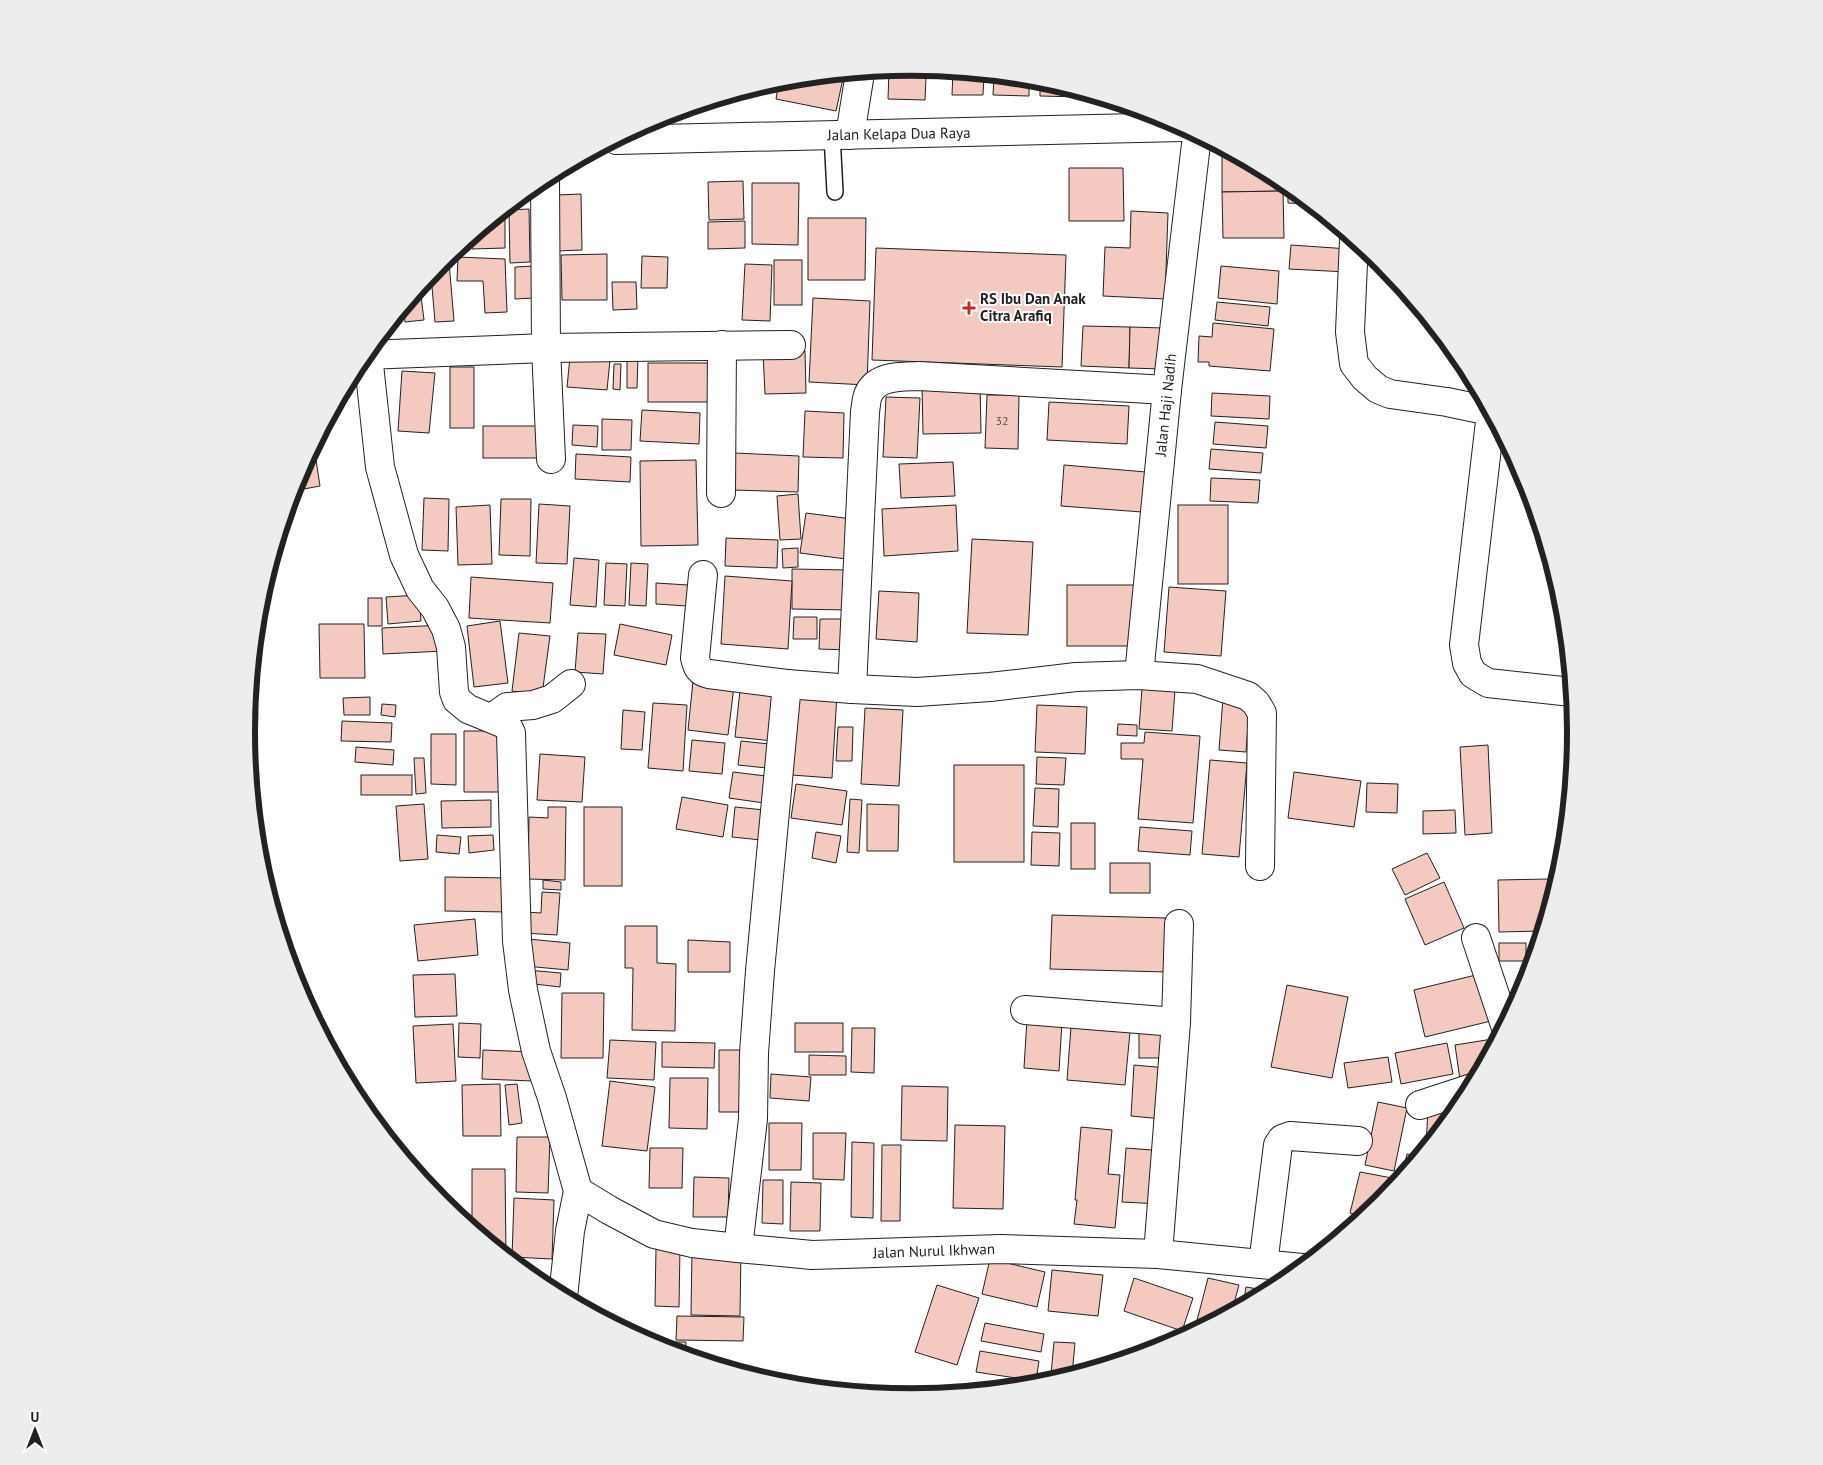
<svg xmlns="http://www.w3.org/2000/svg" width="1823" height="1465" font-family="'PT Sans',sans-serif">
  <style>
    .building { fill: #f3c9c0; stroke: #222 }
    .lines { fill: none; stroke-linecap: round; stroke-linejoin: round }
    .service-casing { stroke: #222; stroke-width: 18 }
    .minor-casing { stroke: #222; stroke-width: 30 }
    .secondary-casing { stroke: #222; stroke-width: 30 }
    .service { stroke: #fff; stroke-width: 15 }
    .minor { stroke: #fff; stroke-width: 28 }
    .secondary { stroke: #fff; stroke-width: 28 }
    .poi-dot { fill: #c62828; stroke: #fff; stroke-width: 2 }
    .labels { text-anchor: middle; stroke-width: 4; stroke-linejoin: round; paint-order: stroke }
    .number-label { font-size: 12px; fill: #564c4a }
    .street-label { font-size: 15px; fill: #222; stroke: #fff }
    .poi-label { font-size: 15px; font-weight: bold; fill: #222; stroke: #fff; text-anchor: start }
    .rim { fill: none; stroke: #222; stroke-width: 6 }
  </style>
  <rect width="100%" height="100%" fill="#fff"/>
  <!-- building -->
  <g class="building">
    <polygon points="912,68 944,71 944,78 926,78 925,100 888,99 889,70"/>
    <polygon points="953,72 984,75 983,95 952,95"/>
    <polygon points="844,74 836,111 776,99 779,81"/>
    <polygon points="994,76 1029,79 1029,96 993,95"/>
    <polygon points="1040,80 1080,92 1080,97 1040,96"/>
    <polygon points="1222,152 1229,152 1281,180 1283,182 1283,191 1222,192"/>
    <polygon points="1069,168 1123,168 1124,221 1069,221"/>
    <polygon points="743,181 744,219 709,220 708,182"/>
    <polygon points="752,183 799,183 798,245 752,244"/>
    <polygon points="1288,185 1311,204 1288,203"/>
    <polygon points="1283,191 1284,238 1223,238 1222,192"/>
    <polygon points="581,194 582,250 557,251 557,195"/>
    <polygon points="529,209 530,262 510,263 509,210"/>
    <polygon points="505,210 505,248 472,249 472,237"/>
    <polygon points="1131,211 1168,213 1165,299 1103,296 1105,247 1130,248"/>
    <polygon points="808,218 866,218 865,280 808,280"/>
    <polygon points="745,221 745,248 708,249 708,222"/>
    <polygon points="1291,245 1349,249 1347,272 1289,269"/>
    <polygon points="1361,245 1383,263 1361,263"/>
    <polygon points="876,248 1066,255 1062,367 872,360"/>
    <polygon points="607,254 607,300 562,300 561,255"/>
    <polygon points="642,256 668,257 667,288 641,288"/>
    <polygon points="458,257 505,259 507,312 485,313 483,281 457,281"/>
    <rect x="774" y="260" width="28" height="45"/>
    <polygon points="441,262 449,262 454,321 435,322 431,275"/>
    <polygon points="745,264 772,265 770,321 742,320"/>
    <polygon points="533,266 533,298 515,299 515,267"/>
    <polygon points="1221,266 1279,271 1277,304 1218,298"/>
    <polygon points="612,282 636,282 637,309 613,310"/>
    <polygon points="420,288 424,320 405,322 404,308"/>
    <polygon points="813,298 870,301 867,385 809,382"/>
    <polygon points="1217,302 1270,307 1268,326 1215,320"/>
    <polygon points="1213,323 1274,329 1270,371 1209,366 1209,362 1198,362 1199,336 1212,337"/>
    <polygon points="1083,326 1130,327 1129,368 1081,366"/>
    <polygon points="1130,327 1164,328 1163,369 1129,368"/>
    <polygon points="805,351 806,393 765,394 763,353"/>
    <polygon points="627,356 638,356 637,388 627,388"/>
    <polygon points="570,357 610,360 607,390 567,387"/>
    <rect x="648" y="363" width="63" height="39"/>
    <polygon points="614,364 621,364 620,390 613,389"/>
    <rect x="450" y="367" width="24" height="61"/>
    <polygon points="402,371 435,373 429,433 398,431"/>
    <polygon points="980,383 981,433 923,434 922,384"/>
    <polygon points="1212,393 1270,396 1269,419 1211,416"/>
    <polygon points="987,395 1019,395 1018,449 985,448"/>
    <polygon points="886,397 920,398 917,458 883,457"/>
    <polygon points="1049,402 1129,406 1127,444 1047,440"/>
    <polygon points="642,410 700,413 699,444 640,441"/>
    <polygon points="805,411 844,413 843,458 803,457"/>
    <polygon points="602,419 632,420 631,450 602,450"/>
    <polygon points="1215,422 1268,426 1266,448 1213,444"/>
    <polygon points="573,425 598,426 597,447 572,445"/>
    <rect x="483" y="426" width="58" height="32"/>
    <polygon points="314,447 320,486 293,491 297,478"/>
    <polygon points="1211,449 1263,453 1261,473 1209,469"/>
    <polygon points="735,453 799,456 798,492 734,490"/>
    <polygon points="576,454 631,457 630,482 575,479"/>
    <polygon points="696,460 698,545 641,546 640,461"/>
    <polygon points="953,462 955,496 901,498 899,464"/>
    <polygon points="1064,465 1146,472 1142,512 1061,506"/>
    <polygon points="1211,478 1260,480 1258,503 1210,501"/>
    <polygon points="798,494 801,539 780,540 777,496"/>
    <polygon points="424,498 449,499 448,551 422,550"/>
    <polygon points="501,499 531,499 530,556 499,555"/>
    <polygon points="539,504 570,506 567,564 536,563"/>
    <polygon points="490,505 492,564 458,565 456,507"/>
    <polygon points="956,505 958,551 884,556 882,509"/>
    <rect x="1178" y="505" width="50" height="79"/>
    <polygon points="806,513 852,519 846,559 800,553"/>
    <polygon points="726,538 778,540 777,568 725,566"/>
    <polygon points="972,539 1033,542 1028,635 967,633"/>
    <polygon points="798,548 798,567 783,568 782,549"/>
    <polygon points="574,558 599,560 596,607 570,605"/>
    <polygon points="606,563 627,564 625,606 604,605"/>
    <polygon points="631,563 648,564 646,606 629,605"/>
    <polygon points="792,569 849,570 849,610 792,609"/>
    <polygon points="725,576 792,581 788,649 721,644"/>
    <polygon points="471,577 553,583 550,623 469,618"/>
    <polygon points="656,583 688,585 687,606 656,604"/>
    <rect x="1067" y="585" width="71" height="61"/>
    <polygon points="1169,587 1226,591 1221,656 1164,652"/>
    <polygon points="879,591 919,593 917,642 876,639"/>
    <polygon points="419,595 421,621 388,624 386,597"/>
    <rect x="368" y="598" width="14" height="28"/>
    <polygon points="794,617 817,617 817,639 793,639"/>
    <polygon points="820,619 849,619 849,650 819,649"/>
    <polygon points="500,621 508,683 474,687 467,626"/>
    <polygon points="319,624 364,624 365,678 320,678"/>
    <polygon points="620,624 672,635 666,665 614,655"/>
    <polygon points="443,625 444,651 383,654 382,628"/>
    <polygon points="519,633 550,636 542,695 512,691"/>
    <polygon points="578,633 606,634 603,674 575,672"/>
    <polygon points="693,681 734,686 728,735 688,730"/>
    <polygon points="741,681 779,686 773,741 735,737"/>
    <polygon points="1142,688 1175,690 1172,731 1139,729"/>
    <polygon points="797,691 837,694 832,778 792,775"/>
    <polygon points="370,697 370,715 344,715 343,698"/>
    <polygon points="1223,698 1250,700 1246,752 1219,750"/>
    <polygon points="653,703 687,705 683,771 648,768"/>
    <polygon points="382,704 396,705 395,717 381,715"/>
    <polygon points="1037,705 1087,707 1085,754 1035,752"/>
    <polygon points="865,708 903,710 899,786 861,784"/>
    <polygon points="623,710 645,712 642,750 621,749"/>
    <polygon points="342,721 392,723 391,742 341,741"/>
    <polygon points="1118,724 1137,725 1137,736 1117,735"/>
    <polygon points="838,727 853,727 852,761 836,761"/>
    <polygon points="464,731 501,731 502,792 464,792"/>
    <polygon points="1145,732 1200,736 1193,823 1138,819 1143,759 1121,759 1121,743 1144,743"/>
    <polygon points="431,734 456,734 456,785 431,784"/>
    <polygon points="692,740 725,743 722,774 689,771"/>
    <polygon points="741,741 779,745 776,769 738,765"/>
    <polygon points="1488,745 1492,833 1465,835 1460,747"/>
    <polygon points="356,747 394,750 393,765 355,762"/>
    <polygon points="540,754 585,757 582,802 537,800"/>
    <polygon points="1037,757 1066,758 1064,785 1036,784"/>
    <polygon points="414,758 424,758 426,793 416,794"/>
    <polygon points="1210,760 1247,763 1239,857 1202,854"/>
    <rect x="954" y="765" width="70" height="97"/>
    <polygon points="733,772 774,777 771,804 729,798"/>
    <polygon points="1294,772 1361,781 1354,827 1288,818"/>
    <rect x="361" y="775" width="51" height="20"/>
    <polygon points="1367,783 1398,784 1397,813 1366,812"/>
    <polygon points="796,784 847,791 842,825 791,818"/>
    <polygon points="1035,788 1059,789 1058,827 1033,826"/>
    <polygon points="682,797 728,805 723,837 676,829"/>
    <polygon points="850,799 862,800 859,853 847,852"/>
    <polygon points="491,800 491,827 442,828 441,801"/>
    <polygon points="424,804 428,859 400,861 396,806"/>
    <polygon points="867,804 899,805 898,851 867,851"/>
    <polygon points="548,807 566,807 565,880 528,879 529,817 548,818"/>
    <rect x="584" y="807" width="38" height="79"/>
    <polygon points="735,807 774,811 771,841 732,837"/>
    <polygon points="1455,810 1456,833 1423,834 1423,811"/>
    <rect x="1071" y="823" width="24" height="46"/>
    <polygon points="1140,827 1192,831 1190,855 1138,851"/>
    <polygon points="816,832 841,836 836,863 812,858"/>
    <polygon points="1032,832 1060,833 1059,866 1031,865"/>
    <polygon points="437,835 461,837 459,854 436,852"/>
    <polygon points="493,835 494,850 469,853 468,836"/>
    <polygon points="1427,853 1440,878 1405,895 1392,869"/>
    <rect x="1110" y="863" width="40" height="30"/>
    <polygon points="445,877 509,878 509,912 445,911"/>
    <polygon points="1548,879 1549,912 1543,931 1499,932 1498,880"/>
    <polygon points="543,880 561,882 561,890 543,889"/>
    <polygon points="1444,882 1464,928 1425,945 1405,899"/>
    <polygon points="542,892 560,893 557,935 523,933 525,912 541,913"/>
    <polygon points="1052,915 1168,918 1167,972 1050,969"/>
    <polygon points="475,919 478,955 418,961 414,925"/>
    <polygon points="625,926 657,926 657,963 676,964 675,1031 632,1030 633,968 625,968"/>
    <polygon points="528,939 570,943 568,970 525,966"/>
    <polygon points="688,940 730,942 730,972 688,972"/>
    <rect x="1499" y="943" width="27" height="18"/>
    <polygon points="1523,968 1532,968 1523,992"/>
    <polygon points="527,970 561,973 560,987 526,983"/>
    <polygon points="455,974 457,1016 415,1017 413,975"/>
    <polygon points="1480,974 1491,1021 1425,1037 1414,990"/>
    <polygon points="1287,985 1348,997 1332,1078 1271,1067"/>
    <polygon points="562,993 604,993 603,1058 561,1058"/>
    <polygon points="1027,1019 1062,1022 1059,1071 1024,1068"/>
    <polygon points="459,1023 481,1024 480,1058 458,1057"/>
    <rect x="795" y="1023" width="48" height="29"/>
    <polygon points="453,1024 456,1081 416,1083 413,1026"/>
    <polygon points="1071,1027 1130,1032 1125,1085 1067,1080"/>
    <polygon points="852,1028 875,1028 874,1073 851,1072"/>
    <rect x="1139" y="1029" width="27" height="29"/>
    <polygon points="1499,1038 1478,1077 1460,1080 1455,1045"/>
    <polygon points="610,1040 656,1042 654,1080 607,1078"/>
    <polygon points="662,1042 715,1043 714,1068 662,1067"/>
    <polygon points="1447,1043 1453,1074 1401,1084 1395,1053"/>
    <polygon points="483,1050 534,1052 533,1081 482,1079"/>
    <polygon points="719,1050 751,1050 750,1112 719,1112"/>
    <polygon points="809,1055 846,1056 846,1075 809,1075"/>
    <polygon points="1388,1057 1392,1082 1348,1088 1344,1063"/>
    <polygon points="1134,1065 1167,1068 1163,1119 1131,1116"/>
    <polygon points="771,1074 811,1077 809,1101 770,1098"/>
    <polygon points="670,1078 708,1078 707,1129 669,1128"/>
    <polygon points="610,1081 655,1087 647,1151 602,1146"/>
    <polygon points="500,1084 501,1136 463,1136 462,1085"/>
    <polygon points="517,1084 522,1123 509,1125 505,1085"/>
    <polygon points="902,1086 948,1087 947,1141 901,1140"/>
    <polygon points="1378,1102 1407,1108 1394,1171 1365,1165"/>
    <polygon points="1428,1108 1459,1109 1426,1148"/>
    <polygon points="769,1123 802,1123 801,1170 769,1170"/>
    <polygon points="955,1125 1005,1126 1003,1209 953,1208"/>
    <polygon points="1081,1127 1112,1130 1108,1174 1120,1175 1115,1228 1074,1224 1077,1200 1075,1200"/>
    <polygon points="813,1133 846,1133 844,1180 813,1179"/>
    <polygon points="517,1137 550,1137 548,1193 516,1192"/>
    <polygon points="852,1142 874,1143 873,1218 851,1217"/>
    <polygon points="882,1145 901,1145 900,1221 881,1221"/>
    <polygon points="650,1148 683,1148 682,1188 649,1188"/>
    <polygon points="1126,1148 1164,1151 1160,1204 1122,1202"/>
    <polygon points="1407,1154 1419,1157 1400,1181"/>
    <polygon points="472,1169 505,1169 506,1254 503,1254 472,1228"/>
    <polygon points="1360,1172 1392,1178 1388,1195 1382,1203 1365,1217 1350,1213"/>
    <polygon points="694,1177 729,1178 728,1217 693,1217"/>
    <polygon points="763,1180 783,1180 783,1224 762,1223"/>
    <polygon points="791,1182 821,1183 820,1231 790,1231"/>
    <polygon points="514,1198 554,1200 552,1259 512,1257"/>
    <polygon points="656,1248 680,1248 679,1307 655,1306"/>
    <polygon points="692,1249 741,1250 740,1316 691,1315"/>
    <polygon points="990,1259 1045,1272 1037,1307 982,1294"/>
    <polygon points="1052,1270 1103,1275 1098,1316 1048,1311"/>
    <polygon points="1134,1278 1193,1298 1182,1331 1124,1311"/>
    <polygon points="1208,1278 1239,1285 1232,1311 1194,1332"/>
    <polygon points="937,1285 979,1298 957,1365 915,1352"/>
    <polygon points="1246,1287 1270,1291 1243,1306"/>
    <polygon points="677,1316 744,1317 743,1341 676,1340"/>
    <polygon points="985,1323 1044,1334 1041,1352 981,1341"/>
    <polygon points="656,1342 686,1342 686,1356 657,1347"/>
    <polygon points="1054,1342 1075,1343 1072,1375 1051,1374"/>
    <polygon points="980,1351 1039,1361 1036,1381 976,1372"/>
  </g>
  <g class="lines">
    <!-- service casing -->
    <g class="service-casing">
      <polyline id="service" points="832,135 835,192"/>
    </g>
    <!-- minor casing -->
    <g class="minor-casing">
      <g id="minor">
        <polyline points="850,135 860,73"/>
        <polyline points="545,178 546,348 551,459"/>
        <polyline points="1354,240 1350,332 1354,364 1365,378 1378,389 1390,394 1447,402 1490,411"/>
        <polyline points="365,355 546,348 791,345"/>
        <polyline points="368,355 380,467 404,555 420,589 435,608 446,629 451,647 454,692 457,700 468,709 507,725 511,733 517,941 523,990 536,1051 552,1098 578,1191 570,1231 563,1297"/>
        <polyline points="1491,413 1464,645 1467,663 1473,674 1488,683 1572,692"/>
        <polyline points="721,493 722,345"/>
        <path d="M703 575 695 658C697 667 699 672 709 674L787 684 852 689 917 692 990 687 1076 677 1139 675 1197 679 1248 696 1256 703 1262 713 1260 866"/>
        <polyline points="1139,675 1167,390 1196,144 1198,135"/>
        <path d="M852 689 865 412C866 407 866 398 869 393 878 375 902 377 919 376L1167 390"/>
        <polyline points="492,718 507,707 533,705 552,699 571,684"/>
        <polyline points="1476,938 1505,1025"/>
        <polyline points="1025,1010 1176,1022"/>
        <polyline points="1420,1105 1472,1088"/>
        <polyline points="578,1191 609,1210 654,1234 692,1243 738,1248 812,1255 1001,1249 1158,1254 1302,1268"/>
        <polyline points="738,1248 753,1119 754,1053 760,971 787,684"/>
        <polyline points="1158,1254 1176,1022 1179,924"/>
        <polyline points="1263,1264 1278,1145 1282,1139 1290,1136 1358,1141"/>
      </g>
    </g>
    <!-- secondary casing -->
    <g class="secondary-casing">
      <polyline id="secondary" points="616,140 1183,127"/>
    </g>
    <!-- service -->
    <use href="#service" class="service"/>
    <!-- minor -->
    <use href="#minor" class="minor"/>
    <!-- secondary -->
    <use href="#secondary" class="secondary"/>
  </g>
  <!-- markers -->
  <path class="poi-dot" d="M966.5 300.5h5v5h5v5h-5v5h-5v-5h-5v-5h5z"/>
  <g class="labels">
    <!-- number labels -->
    <g class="number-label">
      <text x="1002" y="425">32</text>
    </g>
    <!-- street labels -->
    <g class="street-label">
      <text transform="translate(899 134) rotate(-1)" y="5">Jalan Kelapa Dua Raya</text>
      <text transform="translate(1166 405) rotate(-84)" y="5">Jalan Haji Nadih</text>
      <text transform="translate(934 1251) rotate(-2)" y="5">Jalan Nurul Ikhwan</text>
    </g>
    <!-- poi labels -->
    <g class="poi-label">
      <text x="980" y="304">RS Ibu Dan Anak<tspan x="980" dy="17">Citra Arafiq</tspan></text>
    </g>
  </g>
  <!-- crop -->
  <path d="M0 0H1823V1465H0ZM255 732a656 656 0 1 1 1312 0a656 656 0 1 1-1312 0Z" fill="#ededed" fill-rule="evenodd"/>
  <path class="rim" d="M255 732a656 656 0 1 1 1312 0a656 656 0 1 1-1312 0Z"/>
  <!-- north arrow -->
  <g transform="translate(35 1430)" stroke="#ffffff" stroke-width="4" paint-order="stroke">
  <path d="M0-4L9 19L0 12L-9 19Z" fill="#222222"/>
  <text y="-8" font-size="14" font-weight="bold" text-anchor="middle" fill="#222222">U</text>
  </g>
</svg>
